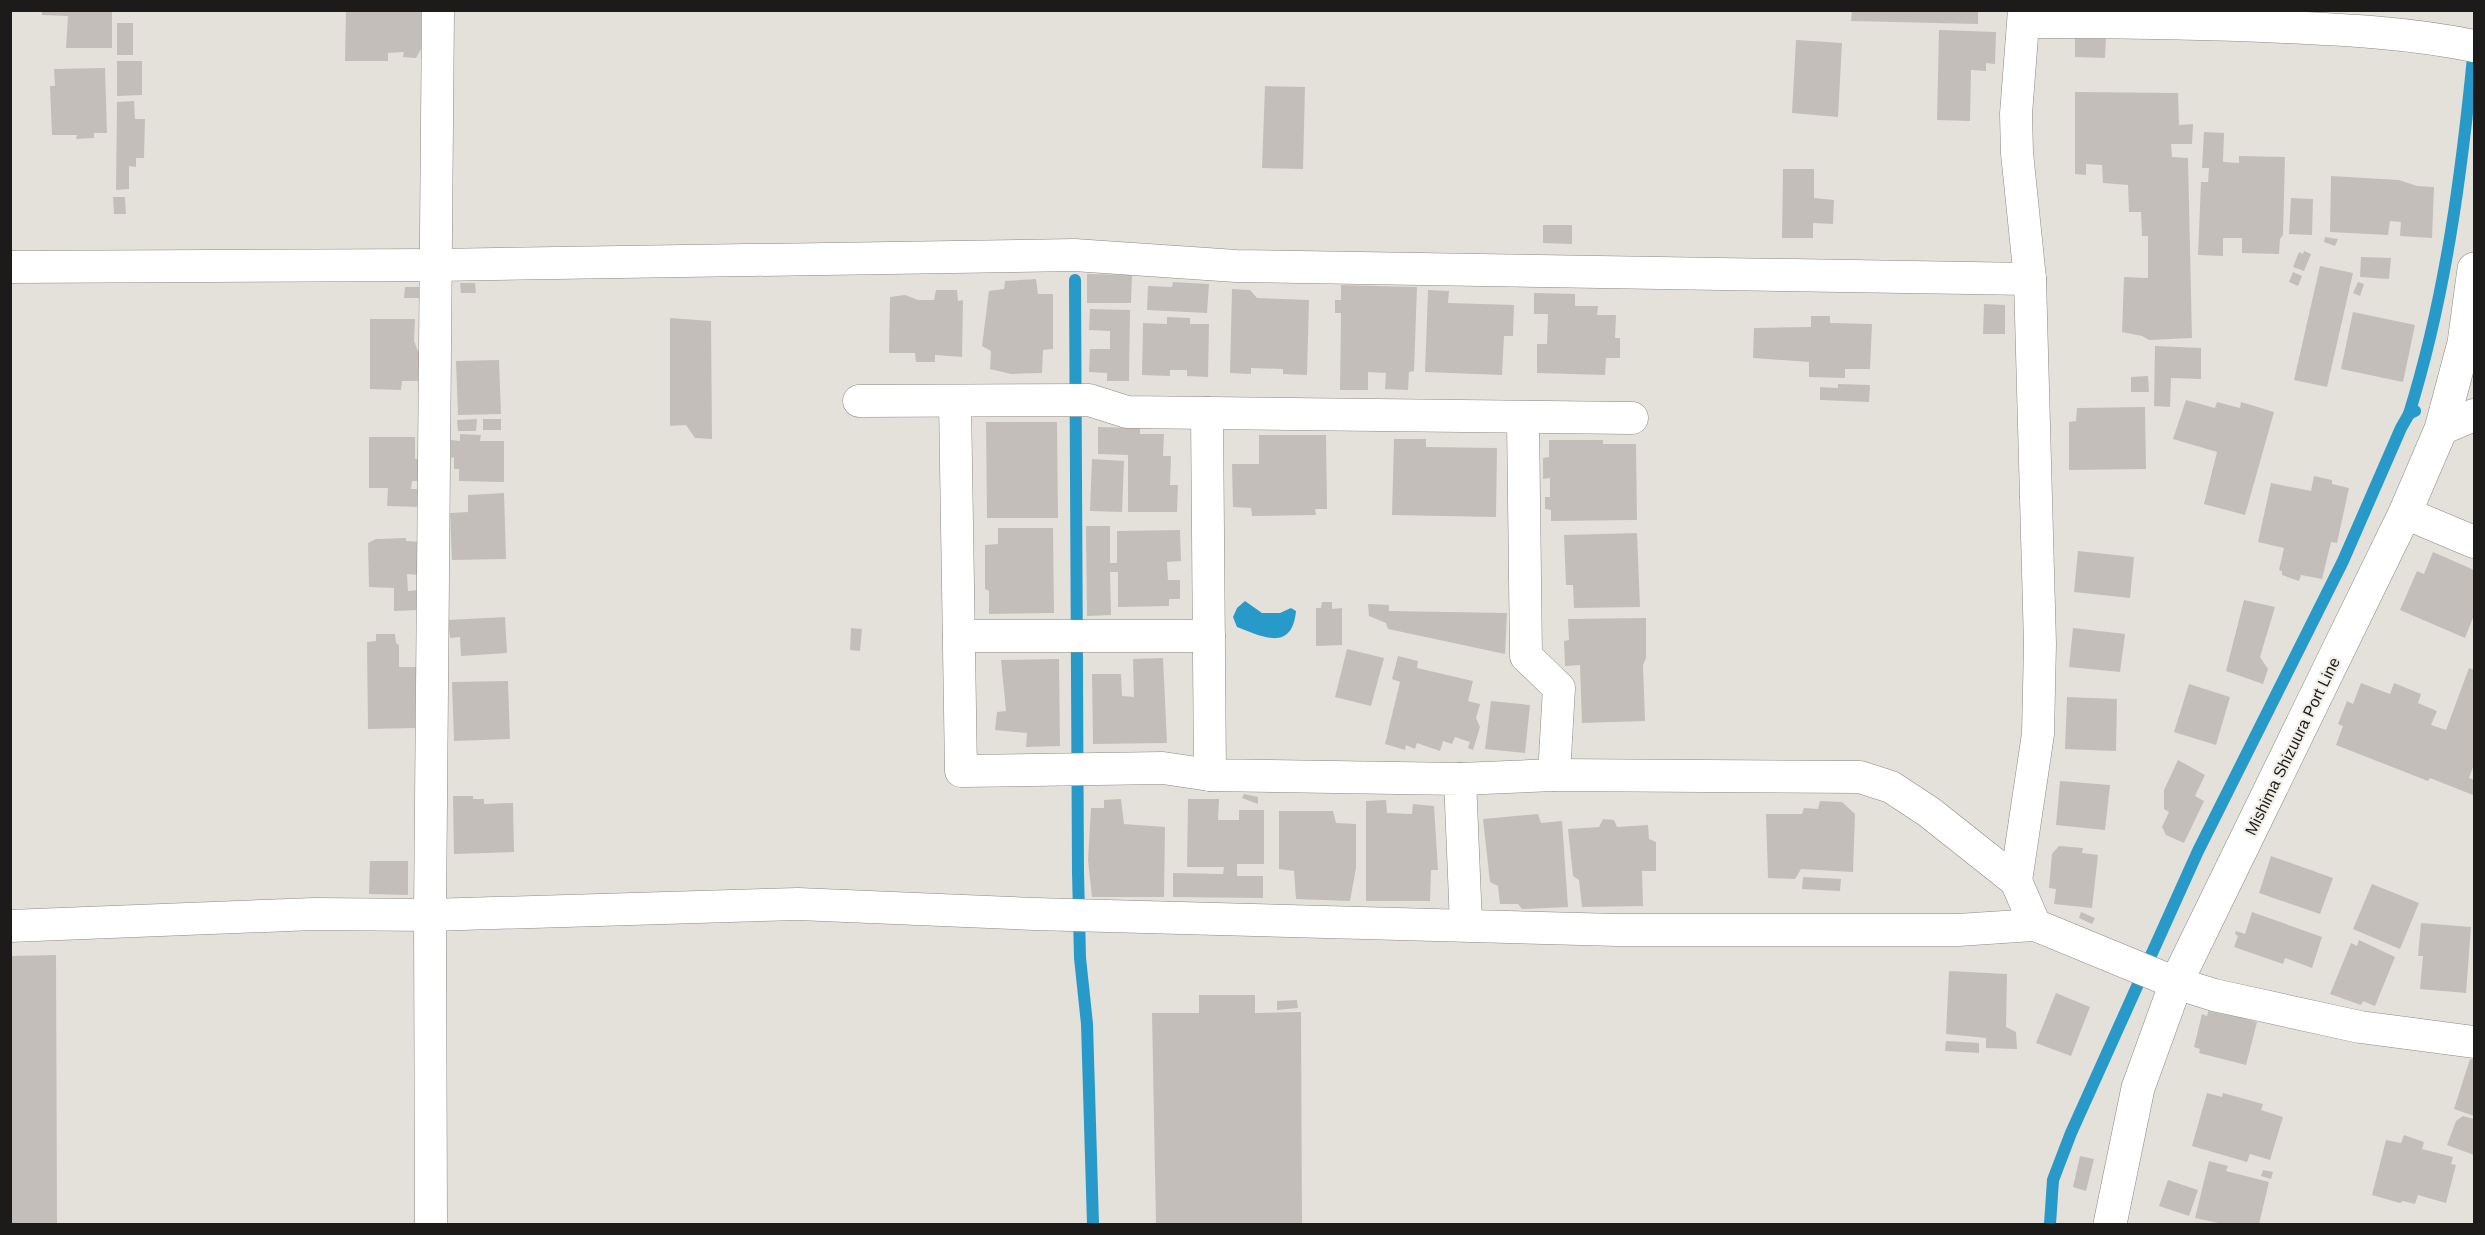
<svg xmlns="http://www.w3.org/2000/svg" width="2485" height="1235" font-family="Arial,sans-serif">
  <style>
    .water { fill: #279aca }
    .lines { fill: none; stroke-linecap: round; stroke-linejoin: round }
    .stream { stroke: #279aca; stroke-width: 12 }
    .building { fill: #c3beba }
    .street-casing { stroke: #8d8984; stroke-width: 33 }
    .secondary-casing { stroke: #8d8984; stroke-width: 34 }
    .street { stroke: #fff; stroke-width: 32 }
    .secondary { stroke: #fff; stroke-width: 33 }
    .labels { text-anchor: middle; stroke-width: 4.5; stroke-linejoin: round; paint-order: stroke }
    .street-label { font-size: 16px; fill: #1c1b19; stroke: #f1eee8 }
  </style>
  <rect width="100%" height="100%" fill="#e4e1db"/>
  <!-- water -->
  <path class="water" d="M1245 601 1262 613H1280L1291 608 1296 611C1292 652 1263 637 1237 627L1233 617 1237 608Z"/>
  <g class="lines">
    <!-- stream -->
    <g class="stream">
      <polyline points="1075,280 1078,872 1080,958 1087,1024 1093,1224"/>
      <path d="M2409 414C2446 295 2462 171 2474 47"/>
      <polyline points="2050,1224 2053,1180 2071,1133 2198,851 2343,561 2401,428 2409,414 2415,411"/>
    </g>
  </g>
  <!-- building -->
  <g class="building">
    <polygon points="42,10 112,10 112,48 66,48 68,16 42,15"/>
    <polygon points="346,10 421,10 421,49 416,58 403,57 404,52 388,53 388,61 345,61"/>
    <polygon points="1852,10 1978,12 1978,24 1851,21"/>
    <rect x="117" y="23" width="16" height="32"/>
    <polygon points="1939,30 1996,32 1995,64 1986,63 1986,71 1971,70 1970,121 1937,120"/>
    <polygon points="2075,36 2106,37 2105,58 2075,57"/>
    <polygon points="1796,40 1842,43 1838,117 1792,113"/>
    <polygon points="117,61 142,61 142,95 117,96"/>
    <polygon points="105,68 107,133 94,133 94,138 76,139 77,135 52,135 50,86 55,86 54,69"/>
    <polygon points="1265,86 1305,87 1303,169 1262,168"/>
    <polygon points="2075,92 2178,93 2179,125 2193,124 2192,144 2171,144 2172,157 2188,158 2192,338 2149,340 2142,336 2122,332 2124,277 2148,278 2148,236 2142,236 2141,212 2129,212 2128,185 2103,183 2102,165 2086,164 2086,175 2075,174"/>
    <polygon points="134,101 135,119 145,119 144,158 136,158 136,167 129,166 129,189 116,190 117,102"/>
    <polygon points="2204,132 2224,133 2223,162 2239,163 2239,156 2285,157 2283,235 2280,239 2279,254 2242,253 2242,238 2223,238 2223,256 2198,255 2201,182 2208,182 2209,168 2202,168"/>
    <polygon points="1783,169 1814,169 1814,198 1834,200 1833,224 1813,223 1813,238 1782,238"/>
    <polygon points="2331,176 2399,180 2417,186 2434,187 2432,238 2400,236 2401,222 2390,221 2388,235 2330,232"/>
    <polygon points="113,197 125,197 126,214 114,214"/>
    <polygon points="2291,198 2313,199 2312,235 2289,234"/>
    <polygon points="1543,225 1572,225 1572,244 1543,243"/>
    <polygon points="2325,237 2338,239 2335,246 2324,242"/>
    <polygon points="2304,251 2311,254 2304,271 2293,267 2299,252 2303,254"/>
    <polygon points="2361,257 2391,258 2389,279 2360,277"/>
    <polygon points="2320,266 2353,273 2327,387 2294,380"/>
    <polygon points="2293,272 2302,276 2298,286 2289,282"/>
    <polygon points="1087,274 1132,275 1131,303 1087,303"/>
    <polygon points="1036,279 1038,294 1053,294 1053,349 1043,350 1042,373 1011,374 990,369 991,351 982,346 989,291 1004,289 1005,281"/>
    <polygon points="1173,282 1209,284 1207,313 1147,310 1148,286 1172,287"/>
    <polygon points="2358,282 2364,284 2360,296 2353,293"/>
    <polygon points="460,283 475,283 476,293 461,293"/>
    <polygon points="1341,285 1417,287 1414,371 1409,372 1408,390 1385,389 1386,373 1368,372 1368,390 1340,390 1341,313 1335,313 1335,300 1341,300"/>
    <polygon points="405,287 419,287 419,298 404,298"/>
    <polygon points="1232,289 1250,290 1257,298 1309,300 1307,375 1283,374 1283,369 1251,368 1251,374 1230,373"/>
    <polygon points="936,290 957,290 958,301 963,300 962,357 935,355 935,362 916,362 915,353 889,353 890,297 905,295 918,300 934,300"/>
    <polygon points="1428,290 1449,291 1448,303 1514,305 1513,336 1504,336 1502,375 1425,372"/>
    <polygon points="1534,293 1575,294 1575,306 1598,306 1597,315 1616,315 1615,338 1620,338 1620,358 1606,358 1605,375 1537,373 1537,344 1547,344 1548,314 1534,314"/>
    <polygon points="1984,304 2005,305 2005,334 1983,334"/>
    <polygon points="1090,309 1130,310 1129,381 1107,381 1107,373 1089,372 1090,349 1110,349 1110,331 1089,330"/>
    <polygon points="2353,312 2415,325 2403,382 2341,369"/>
    <polygon points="1811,316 1830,316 1830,323 1872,324 1870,369 1845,369 1845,378 1809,377 1809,362 1753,358 1754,328 1811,327"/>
    <polygon points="1167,317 1190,318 1190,324 1209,324 1208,377 1187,376 1187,370 1170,370 1170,376 1142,375 1143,323 1167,324"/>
    <polygon points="670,318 711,321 712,439 695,438 686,425 670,426"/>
    <polygon points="370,319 415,319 414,341 421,359 419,381 402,381 401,390 370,389"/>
    <polygon points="2155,346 2201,348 2201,379 2171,378 2170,407 2154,406"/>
    <polygon points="499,360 501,414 458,415 456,361"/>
    <polygon points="2148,376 2149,392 2131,392 2131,377"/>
    <polygon points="1838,384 1870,385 1869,402 1820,400 1820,387 1838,388"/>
    <polygon points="2186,400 2215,408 2217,402 2240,408 2241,402 2274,412 2245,515 2204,504 2217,452 2173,439"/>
    <polygon points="2145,407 2146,469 2069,470 2069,422 2076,421 2077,408"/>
    <polygon points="477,419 476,431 458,431 457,420"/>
    <rect x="483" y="419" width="18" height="11"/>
    <polygon points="986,422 1057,422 1058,518 987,518"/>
    <polygon points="1098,427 1140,428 1140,434 1164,434 1163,456 1171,456 1170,485 1178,485 1177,512 1128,512 1128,455 1098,454"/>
    <polygon points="460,434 481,435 480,441 504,441 504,482 459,481 459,469 454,469 454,457 451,458 451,440 460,441"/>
    <polygon points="1259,435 1326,435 1327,509 1315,509 1316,515 1252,516 1251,508 1233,507 1232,464 1259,464"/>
    <polygon points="369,437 415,437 415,459 419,459 419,481 412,481 411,489 421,489 420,507 387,506 388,488 369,488"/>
    <polygon points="1394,439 1426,439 1426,447 1497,448 1496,517 1392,515"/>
    <polygon points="1549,440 1603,440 1603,444 1636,444 1637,520 1551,521 1551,510 1545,509 1545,497 1550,497 1550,478 1543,479 1543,458 1549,457"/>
    <polygon points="1092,459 1124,461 1122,512 1090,511"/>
    <polygon points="2314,476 2332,480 2332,484 2349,488 2337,543 2331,542 2322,579 2301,575 2299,581 2282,575 2282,571 2279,570 2284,548 2258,542 2271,483 2311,491"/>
    <polygon points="504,493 506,559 452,560 450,513 468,512 468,495"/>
    <polygon points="1086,526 1110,526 1110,563 1117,563 1117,531 1180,530 1181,561 1167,562 1168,580 1180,580 1180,599 1169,599 1169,606 1118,607 1118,572 1110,572 1111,615 1087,616"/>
    <polygon points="998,528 1053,528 1054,613 989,614 989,591 985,589 985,545 998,544"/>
    <polygon points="1637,533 1640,607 1574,608 1573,585 1566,585 1564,535"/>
    <polygon points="406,538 406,541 421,542 420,575 407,574 408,591 419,590 419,610 394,611 394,588 369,587 368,543 376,539"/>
    <polygon points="2078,551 2134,557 2130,598 2074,592"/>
    <polygon points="2433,552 2474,570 2474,615 2465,638 2400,610 2417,571 2424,574"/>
    <polygon points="2244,600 2275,607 2260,657 2268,669 2263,684 2226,671"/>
    <polygon points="1322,602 1332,602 1332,609 1342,608 1342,645 1316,646 1316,608 1321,608"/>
    <polygon points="1368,604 1389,605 1389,611 1507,613 1505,654 1388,629 1386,623 1369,616"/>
    <polygon points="505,617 507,653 461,656 460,637 450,638 448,620"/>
    <polygon points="1646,618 1646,658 1643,665 1645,721 1582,723 1580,665 1565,666 1564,641 1569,640 1568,619"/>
    <polygon points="851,628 862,629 860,651 850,650"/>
    <polygon points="2073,628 2125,634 2120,672 2069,667"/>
    <polygon points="376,634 395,634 396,643 399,645 399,667 416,667 415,728 368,729 367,642 376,641"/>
    <polygon points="1347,649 1384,658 1371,706 1335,697"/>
    <polygon points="1398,656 1418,661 1417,668 1473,681 1468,701 1480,704 1476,718 1480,727 1473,750 1468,748 1470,742 1455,737 1452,744 1443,741 1440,751 1417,743 1415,749 1406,745 1405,750 1385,744 1400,682 1392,679"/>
    <polygon points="1163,658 1167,743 1093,744 1092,674 1121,674 1122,696 1134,697 1133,659"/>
    <polygon points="1059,659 1060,746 1026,747 1027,733 995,730 997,712 1006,711 1001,660"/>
    <polygon points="2469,668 2474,670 2474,764 2469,778 2474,780 2473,795 2430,778 2428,781 2336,745 2343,726 2338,724 2347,701 2353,704 2361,683 2390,694 2394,683 2421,694 2418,703 2437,711 2431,725 2446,730"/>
    <polygon points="508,681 510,739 454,741 452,682"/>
    <polygon points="2189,684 2230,697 2216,745 2174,732"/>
    <polygon points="2067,697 2117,699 2116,751 2065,749"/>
    <polygon points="1491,701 1530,705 1525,753 1485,749"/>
    <polygon points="2178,760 2205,775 2195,796 2204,801 2184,843 2166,835 2162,827 2169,812 2164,809 2164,790"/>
    <polygon points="2060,781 2110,785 2105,830 2056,825"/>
    <polygon points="1244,794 1258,797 1258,804 1242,798"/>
    <polygon points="453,796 473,796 473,799 484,799 484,804 513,803 514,852 454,854"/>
    <polygon points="1121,799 1124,824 1165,827 1164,897 1092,897 1088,860 1091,808 1104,808 1104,800"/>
    <polygon points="1188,799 1219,799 1218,820 1239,820 1239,810 1264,810 1264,864 1237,864 1237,876 1263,876 1263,898 1173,897 1173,873 1223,874 1224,867 1187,867"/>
    <polygon points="1386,800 1387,813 1412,814 1413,804 1434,806 1438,870 1431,870 1430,901 1366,901 1366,801"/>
    <polygon points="1820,801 1842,802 1855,814 1853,872 1801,869 1795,879 1768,878 1766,814 1802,814 1804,808 1818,809"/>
    <polygon points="1279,811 1333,811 1336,823 1356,824 1356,868 1350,901 1296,899 1294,871 1279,869"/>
    <polygon points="1538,814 1541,823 1562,821 1568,907 1522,909 1518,904 1500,904 1498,886 1490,882 1483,819"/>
    <polygon points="1603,819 1614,820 1617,827 1648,825 1649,839 1656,842 1656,871 1642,871 1643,906 1582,907 1579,880 1573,876 1568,829 1599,827"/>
    <polygon points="2059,846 2083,848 2082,853 2098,855 2092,908 2054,904 2056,889 2049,888 2052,854"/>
    <polygon points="2271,856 2333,878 2320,914 2259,893"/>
    <polygon points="370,861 408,861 408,895 369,894"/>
    <polygon points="1803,877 1841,879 1840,891 1802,889"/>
    <polygon points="2372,884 2419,903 2400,949 2353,929"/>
    <polygon points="2081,912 2095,918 2092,924 2079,918"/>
    <polygon points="2252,912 2322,937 2312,968 2285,958 2283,964 2234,947 2238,936 2235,934 2236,931 2245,934"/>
    <polygon points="2421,923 2471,927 2466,993 2420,989 2423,956 2418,956"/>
    <polygon points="2359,940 2395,957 2375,1006 2363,1001 2361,1005 2330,994 2351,943 2357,946"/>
    <polygon points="56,955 57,1224 10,1224 10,956"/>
    <polygon points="1949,971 2007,974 2006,1027 2016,1032 2017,1049 1986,1048 1986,1038 1946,1034"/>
    <polygon points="2056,993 2090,1007 2071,1056 2036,1043"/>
    <polygon points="1199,995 1255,995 1255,1013 1301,1012 1302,1224 1156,1224 1152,1013 1199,1013"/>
    <polygon points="1297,1000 1298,1008 1277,1010 1277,1001"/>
    <polygon points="2209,1009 2257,1022 2246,1065 2199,1053 2200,1049 2194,1047 2202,1014 2207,1016"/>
    <polygon points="1946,1041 1979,1043 1979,1053 1945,1051"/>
    <polygon points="2470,1059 2474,1060 2474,1116 2454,1109"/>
    <polygon points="2207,1093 2222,1097 2223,1093 2263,1104 2261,1110 2283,1117 2270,1160 2250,1154 2247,1162 2192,1146"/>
    <polygon points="2463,1116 2474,1119 2474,1155 2447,1145 2456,1121"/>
    <polygon points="2404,1135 2424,1142 2422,1149 2453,1157 2451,1164 2456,1165 2446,1203 2418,1195 2415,1204 2403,1201 2400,1203 2372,1195 2386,1140 2401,1143"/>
    <polygon points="2080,1156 2094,1159 2086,1191 2073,1187"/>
    <polygon points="2209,1161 2228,1166 2226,1171 2269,1182 2259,1224 2223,1224 2195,1218"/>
    <polygon points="2263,1170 2273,1172 2271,1179 2261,1176"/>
    <polygon points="2168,1180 2198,1190 2189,1216 2159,1206"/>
  </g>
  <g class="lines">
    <!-- street casing -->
    <g class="street-casing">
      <g id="street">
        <polyline points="2024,10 2016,114 2017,153 2030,279 2040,644 2038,734 2016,881 2035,925"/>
        <path d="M2024 22C2111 22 2197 23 2284 27 2348 30 2411 33 2474 46"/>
        <polyline points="10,267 436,265 1074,255 1236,266 2030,279"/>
        <polyline points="859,401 1089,400 1127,412 1632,418"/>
        <polyline points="955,401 961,771 1163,768 1210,775"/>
        <polyline points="1207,413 1210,775 1460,779 1466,924"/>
        <polyline points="1523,419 1526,656 1559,688 1554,775"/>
        <polyline points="2441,429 2474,415"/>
        <polyline points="2405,513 2474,542"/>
        <polyline points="959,636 1209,636"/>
        <polyline points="1460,779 1554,775 1860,777 1891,787 1929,812 2016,881"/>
        <polyline points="10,926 314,914 430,915 798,904 1034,914 1617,930 1958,930 2035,925 2176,983 2214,995 2360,1027 2474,1042"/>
        <polyline points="431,1224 430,915 438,10"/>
      </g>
    </g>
    <!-- secondary casing -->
    <g class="secondary-casing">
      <polyline id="secondary" points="2110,1224 2138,1088 2176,983 2405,513 2441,429 2464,343 2474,269"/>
    </g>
    <!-- street -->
    <use href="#street" class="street"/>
    <!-- secondary -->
    <use href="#secondary" class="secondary"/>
  </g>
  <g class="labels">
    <!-- street labels -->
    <g class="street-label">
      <text transform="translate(2292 746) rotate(-64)" y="6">Mishima Shizuura Port Line</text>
    </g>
  </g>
  <!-- border -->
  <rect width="2485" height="1235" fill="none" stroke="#1c1b19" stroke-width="24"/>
</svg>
